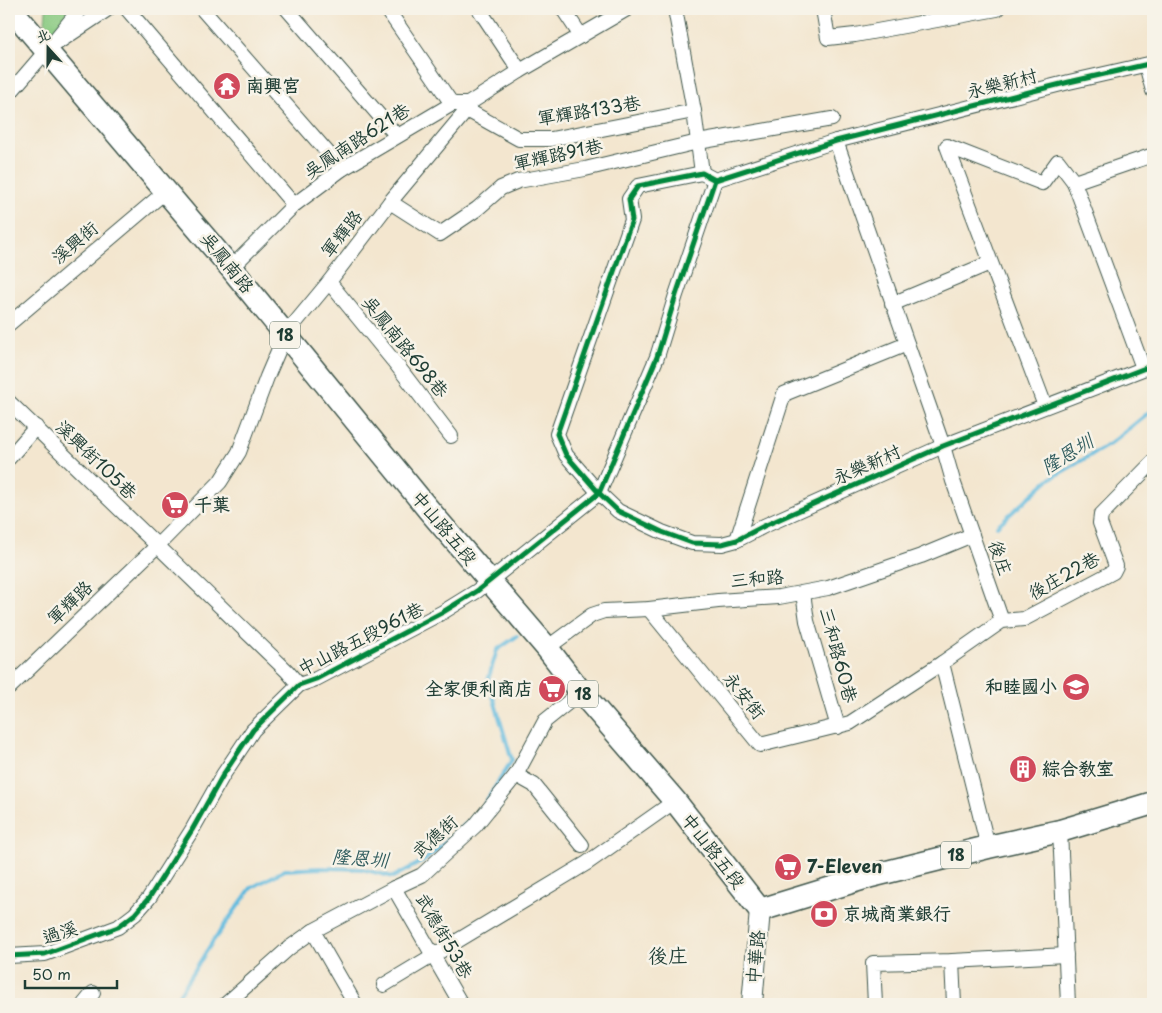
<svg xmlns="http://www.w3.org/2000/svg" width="1162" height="1013" font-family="'Playpen Sans','LXGW WenKai TC',sans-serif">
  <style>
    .green { fill: #8aca82; stroke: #54845b }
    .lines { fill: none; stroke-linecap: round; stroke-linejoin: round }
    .stream { stroke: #61bade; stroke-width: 4 }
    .minor-casing { stroke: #3f564b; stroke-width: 16 }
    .secondary-casing { stroke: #3f564b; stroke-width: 22 }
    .primary-casing { stroke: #3f564b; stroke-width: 25 }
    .minor { stroke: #fff; stroke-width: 14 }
    .secondary { stroke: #fff; stroke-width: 20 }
    .primary { stroke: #fff; stroke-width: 22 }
    .cycleway-casing { stroke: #f7f3e8; stroke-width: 8 }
    .cycleway { stroke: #00873e; stroke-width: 5 }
    .labels { text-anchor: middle; stroke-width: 5; stroke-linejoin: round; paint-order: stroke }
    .shield { fill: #f7f3e8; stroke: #60746a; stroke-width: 1 }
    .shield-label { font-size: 16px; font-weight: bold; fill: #1f3d34 }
    .street-label { font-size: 18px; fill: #1f3d34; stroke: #f7f3e8 }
    .poi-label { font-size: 18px; font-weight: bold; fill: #1f3d34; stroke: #f7f3e8; text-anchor: start }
    .water-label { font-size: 19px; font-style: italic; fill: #305c5e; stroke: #f7f3e8 }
    .quarter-label { font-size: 20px; fill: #1f3d34; stroke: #f7f3e8 }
  </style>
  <rect width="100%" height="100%" fill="#f7f3e8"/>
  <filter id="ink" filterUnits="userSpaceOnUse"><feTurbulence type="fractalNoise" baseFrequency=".02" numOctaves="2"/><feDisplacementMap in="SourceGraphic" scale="10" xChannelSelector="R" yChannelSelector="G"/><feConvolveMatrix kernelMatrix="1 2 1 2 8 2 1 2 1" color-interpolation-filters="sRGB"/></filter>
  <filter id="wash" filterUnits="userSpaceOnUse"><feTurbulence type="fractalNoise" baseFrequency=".0096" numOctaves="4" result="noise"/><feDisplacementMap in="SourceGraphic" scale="20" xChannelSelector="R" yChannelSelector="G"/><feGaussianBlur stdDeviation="1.12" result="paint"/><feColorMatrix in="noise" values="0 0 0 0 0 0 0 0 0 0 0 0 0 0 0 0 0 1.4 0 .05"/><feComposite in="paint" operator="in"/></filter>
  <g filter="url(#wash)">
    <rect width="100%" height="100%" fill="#f3e6cf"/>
    <!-- green -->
    <polygon class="green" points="46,9 105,9 60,38 45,22"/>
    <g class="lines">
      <!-- stream -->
      <g class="stream">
        <polyline points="997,526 1048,480 1110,444 1153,409"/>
        <polyline points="485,803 512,760 488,680 497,650 517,636"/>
        <polyline points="173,1004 213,941 251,888 285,870 320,868 362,869 393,877 425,860 475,816"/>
      </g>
    </g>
  </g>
  <g filter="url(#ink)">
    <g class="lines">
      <!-- minor casing -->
      <g class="minor-casing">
        <g id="minor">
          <polyline points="127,9 294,205"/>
          <polyline points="202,9 342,169"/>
          <polyline points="287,9 397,136"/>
          <polyline points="387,9 452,104"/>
          <polyline points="479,9 520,71"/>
          <polyline points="563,9 581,36"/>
          <polyline points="675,9 694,111 702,173"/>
          <polyline points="823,9 828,38 855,35 997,9"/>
          <polyline points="57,43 108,9"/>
          <polyline points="1153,63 1069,82 836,141 715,180 702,173 638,186 629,199 632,220 557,434 566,455 599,493 618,511 662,532 692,543 722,544 737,540 764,526 943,446 1153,365"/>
          <polyline points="1146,65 1153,91"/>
          <polyline points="9,94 46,51 80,9"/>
          <polyline points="467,110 519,139 551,139 694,111"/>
          <polyline points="836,141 943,446 953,481 1002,621"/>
          <polyline points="1074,182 1143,368"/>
          <polyline points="390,202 440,234 477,209 501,188 518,181 585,169 698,142 832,119"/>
          <polyline points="231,268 294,205 342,169 452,104 468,104"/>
          <polyline points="329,282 396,364 451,436"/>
          <polyline points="892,304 990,263"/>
          <polyline points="9,324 166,191"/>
          <polyline points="9,402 287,671 299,685"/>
          <polyline points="1045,406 947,146 1042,183 1058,161 1074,182 1153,155"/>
          <polyline points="9,458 36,427"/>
          <polyline points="737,540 784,394 907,344"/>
          <polyline points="803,593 807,621 838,727"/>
          <polyline points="649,609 760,745 850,723 942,663"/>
          <polyline points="547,648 592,615 604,611 649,609 718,601 779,597 828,588 921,556 972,535"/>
          <polyline points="9,688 157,546 220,482 239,452 267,377 285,335 329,282 390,202 467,110 468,104 520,71 627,9"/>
          <polyline points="516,775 534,785 582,845"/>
          <polyline points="1060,831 1068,1004"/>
          <polyline points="988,847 942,663 1002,621 1024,619 1113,572 1116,566 1100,523 1101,515 1153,462"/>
          <polyline points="394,888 461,1004"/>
          <polyline points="313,931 355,1004"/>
          <polyline points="9,956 45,954 118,927 135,914 149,898 192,830 223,775 253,730 299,685 316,679 443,612 477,591 599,493 657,357 676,295 715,180"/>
          <polyline points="952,961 954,1004"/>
          <polyline points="384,985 587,863 675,801"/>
          <polyline points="84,1004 93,993"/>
          <polyline points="226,1004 289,948 313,931 394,888 422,875 475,826 516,775 545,721 581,692"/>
          <polyline points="875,1004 873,963 952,961 1066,955"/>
        </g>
      </g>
      <!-- secondary casing -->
      <g class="secondary-casing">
        <polyline id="secondary" points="752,1004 760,910"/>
      </g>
      <!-- primary casing -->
      <g class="primary-casing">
        <polyline id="primary" points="11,9 231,268 428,509 547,648 581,692 675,801 760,910 871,876 988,847 1060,831 1153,803"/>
      </g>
      <!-- minor -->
      <use href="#minor" class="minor"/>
      <!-- secondary -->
      <use href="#secondary" class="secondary"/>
      <!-- primary -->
      <use href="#primary" class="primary"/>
      <!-- cycleway casing -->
      <g class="cycleway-casing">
        <g id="cycleway">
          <polyline points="1153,63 1069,82 836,141 715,180 702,173 638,186 629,199 632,220 557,434 566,455 599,493 618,511 662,532 692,543 722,544 737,540 764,526 943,446 1153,365"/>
          <polyline points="9,956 45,954 118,927 135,914 149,898 192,830 223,775 253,730 299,685 316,679 443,612 477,591 599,493 657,357 676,295 715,180"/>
        </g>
      </g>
      <!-- cycleway -->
      <use href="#cycleway" class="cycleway"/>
    </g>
  </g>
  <!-- icons -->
  <defs>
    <g id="temple-disc" transform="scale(1.4375)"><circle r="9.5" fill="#d1495b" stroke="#f7f3e8"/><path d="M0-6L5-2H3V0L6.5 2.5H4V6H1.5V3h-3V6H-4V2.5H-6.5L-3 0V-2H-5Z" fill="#fff"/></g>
    <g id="supermarket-disc" transform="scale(1.4375)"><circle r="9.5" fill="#d1495b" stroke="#f7f3e8"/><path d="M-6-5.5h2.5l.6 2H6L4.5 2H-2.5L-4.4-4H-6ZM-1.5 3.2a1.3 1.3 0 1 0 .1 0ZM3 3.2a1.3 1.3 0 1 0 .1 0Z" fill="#fff"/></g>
    <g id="school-disc" transform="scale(1.4375)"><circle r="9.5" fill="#d1495b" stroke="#f7f3e8"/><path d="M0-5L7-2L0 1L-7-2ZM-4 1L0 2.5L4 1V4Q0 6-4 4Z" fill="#fff"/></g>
    <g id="building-disc" transform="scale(1.4375)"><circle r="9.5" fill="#d1495b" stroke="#f7f3e8"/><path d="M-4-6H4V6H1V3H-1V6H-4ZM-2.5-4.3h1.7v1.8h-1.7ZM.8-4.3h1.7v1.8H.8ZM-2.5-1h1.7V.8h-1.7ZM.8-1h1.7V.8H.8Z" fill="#fff"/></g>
    <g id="bank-disc" transform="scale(1.4375)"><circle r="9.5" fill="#d1495b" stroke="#f7f3e8"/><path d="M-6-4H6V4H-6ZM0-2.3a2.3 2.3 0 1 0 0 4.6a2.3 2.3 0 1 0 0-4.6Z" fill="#fff"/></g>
  </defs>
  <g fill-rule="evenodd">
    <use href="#temple-disc" x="227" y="86"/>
    <use href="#supermarket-disc" x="175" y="505"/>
    <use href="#school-disc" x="1076" y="687"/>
    <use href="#supermarket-disc" x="552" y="689"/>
    <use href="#building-disc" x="1023" y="769"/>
    <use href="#supermarket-disc" x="788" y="867"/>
    <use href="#bank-disc" x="824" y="914"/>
  </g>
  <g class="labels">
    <!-- shield labels -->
    <g class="shield">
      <rect x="270" y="321.5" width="30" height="27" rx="4"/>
      <rect x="568" y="680.5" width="30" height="27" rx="4"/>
      <rect x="941" y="841.5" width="30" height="27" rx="4"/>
    </g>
    <g class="shield-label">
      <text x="285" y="341">18</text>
      <text x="583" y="700">18</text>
      <text x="956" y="861">18</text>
    </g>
    <!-- street labels -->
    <g class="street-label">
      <text transform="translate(1002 84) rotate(-14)" y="6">永樂新村</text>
      <text transform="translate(589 111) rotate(-9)" y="6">軍輝路133巷</text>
      <text transform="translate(357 141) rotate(-33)" y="6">吳鳳南路621巷</text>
      <text transform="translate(558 155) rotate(-12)" y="6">軍輝路91巷</text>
      <text transform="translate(342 234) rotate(-52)" y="6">軍輝路</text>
      <text transform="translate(75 243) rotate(-40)" y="6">溪興街</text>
      <text transform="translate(227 263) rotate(51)" y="6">吳鳳南路</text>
      <text transform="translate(405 347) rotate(51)" y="6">吳鳳南路698巷</text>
      <text transform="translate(96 460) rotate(44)" y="6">溪興街105巷</text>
      <text transform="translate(867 465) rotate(-24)" y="6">永樂新村</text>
      <text transform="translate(444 528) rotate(50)" y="6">中山路五段</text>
      <text transform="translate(1000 558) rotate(71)" y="6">後庄</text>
      <text transform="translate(1064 576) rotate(-29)" y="6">後庄22巷</text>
      <text transform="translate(757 579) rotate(-5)" y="6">三和路</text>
      <text transform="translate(70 603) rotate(-44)" y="6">軍輝路</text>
      <text transform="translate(361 639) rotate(-27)" y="6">中山路五段961巷</text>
      <text transform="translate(838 655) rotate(75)" y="6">三和路60巷</text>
      <text transform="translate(744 696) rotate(51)" y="6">永安街</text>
      <text transform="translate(435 837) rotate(-42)" y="6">武德街</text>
      <text transform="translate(713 851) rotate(52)" y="6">中山路五段</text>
      <text transform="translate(60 933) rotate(-18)" y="6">過溪</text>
      <text transform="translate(444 936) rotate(60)" y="6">武德街53巷</text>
      <text transform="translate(756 957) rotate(-85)" y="6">中華路</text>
    </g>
    <!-- poi labels -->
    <g class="poi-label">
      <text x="246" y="92">南興宮</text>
      <text x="194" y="511">千葉</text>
      <text x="1057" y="693" text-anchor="end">和睦國小</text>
      <text x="533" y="695" text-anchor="end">全家便利商店</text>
      <text x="1042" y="775">綜合教室</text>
      <text x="807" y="873">7-Eleven</text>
      <text x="843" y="920">京城商業銀行</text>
    </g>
    <!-- water labels -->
    <g class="water-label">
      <text transform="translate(1067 454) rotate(-32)" y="7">隆恩圳</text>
      <text transform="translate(360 858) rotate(4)" y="7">隆恩圳</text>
    </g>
    <!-- quarter labels -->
    <g class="quarter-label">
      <text x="668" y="963">後庄</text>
    </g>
  </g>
  <!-- margin -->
  <rect width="1162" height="1013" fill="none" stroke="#f7f3e8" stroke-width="30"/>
  <!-- north arrow -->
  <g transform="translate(48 48) rotate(339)" stroke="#f7f3e8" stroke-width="4" paint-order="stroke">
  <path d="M0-4L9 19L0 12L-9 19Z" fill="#1f3d34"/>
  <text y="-8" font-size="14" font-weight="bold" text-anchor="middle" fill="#1f3d34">北</text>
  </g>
  <!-- scale -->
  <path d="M25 980v8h92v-8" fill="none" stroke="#1f3d34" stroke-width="2.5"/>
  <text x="32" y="980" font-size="15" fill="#1f3d34" stroke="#f7f3e8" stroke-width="4" paint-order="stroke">50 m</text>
</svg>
